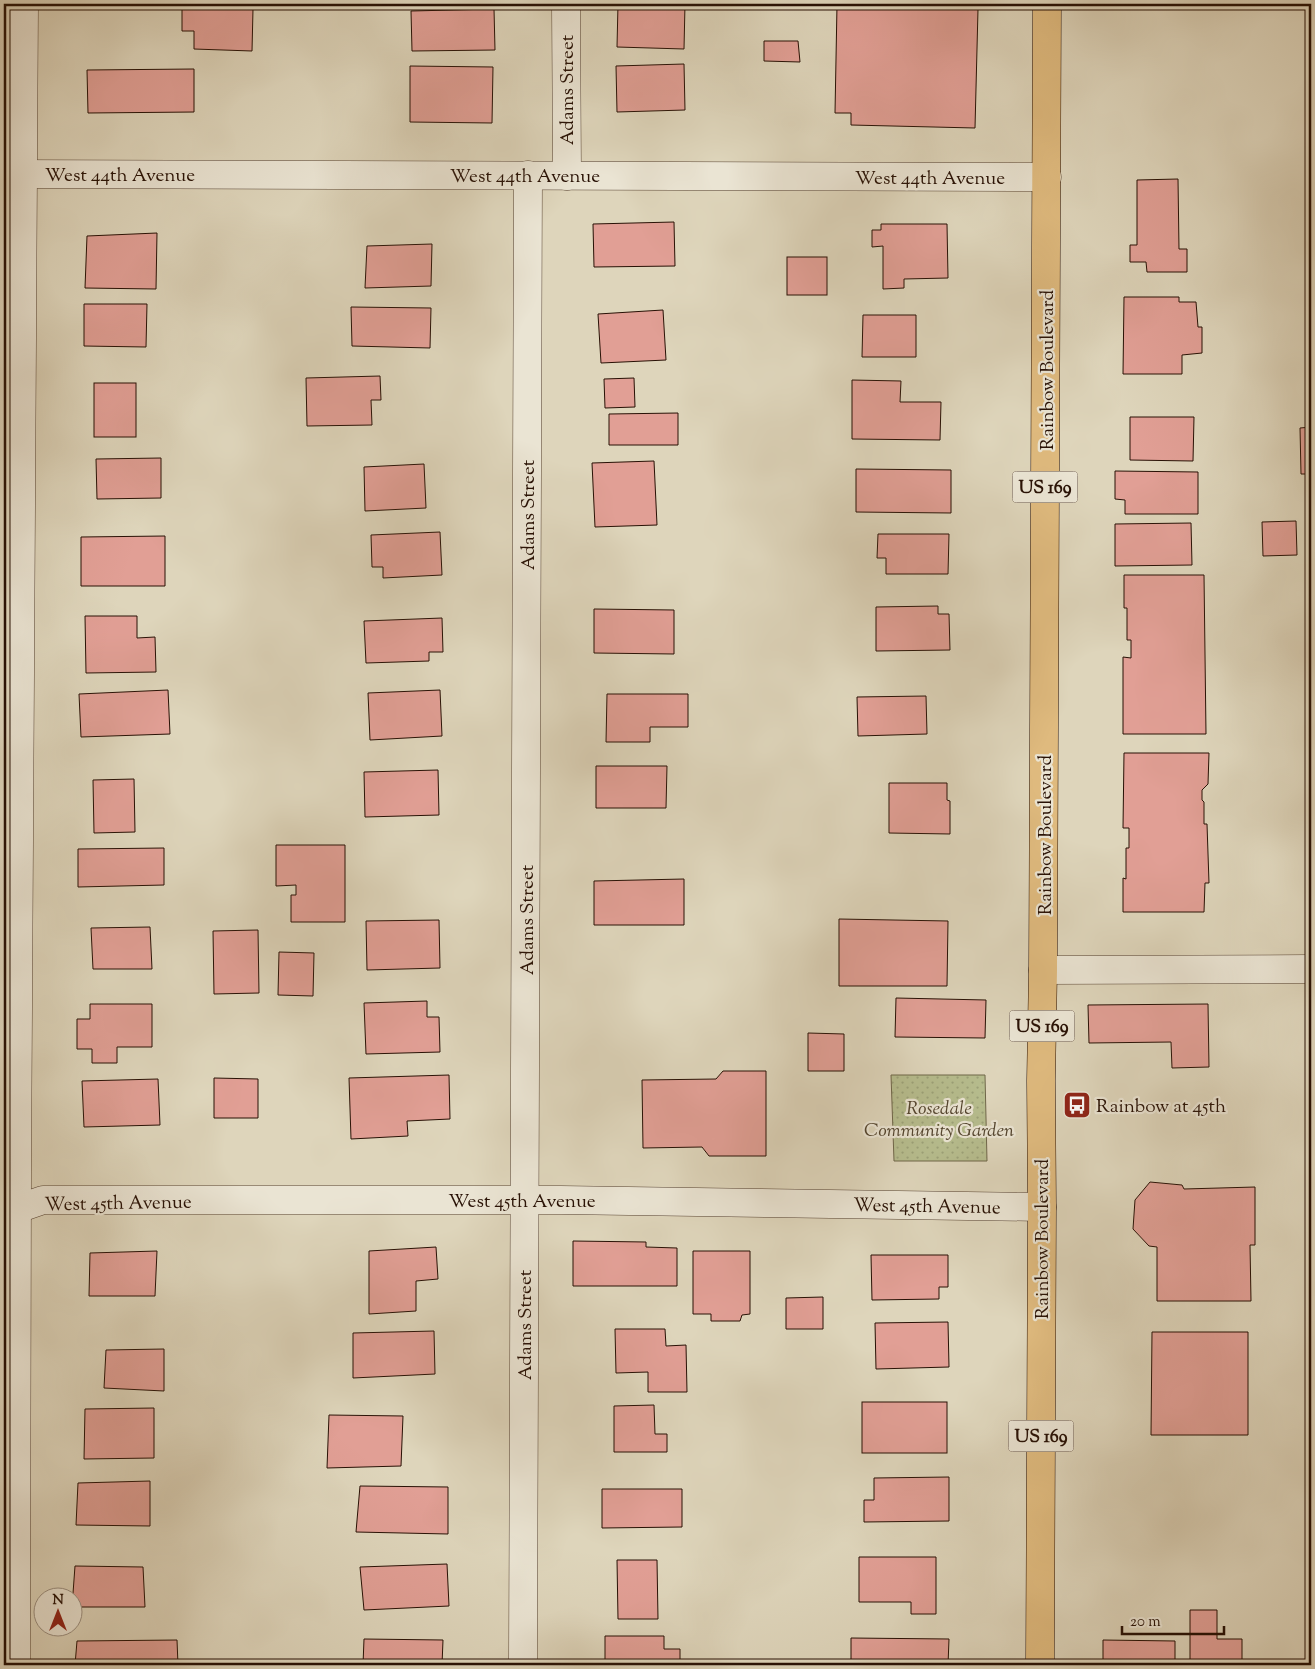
<svg xmlns="http://www.w3.org/2000/svg" width="1315" height="1669" font-family="'Sorts Mill Goudy',serif">
  <style>
    .garden { fill: url(#garden-dots); stroke: #6f6649 }
    .building { fill: #e19f95; stroke: #281105 }
    .lines { fill: none; stroke-linecap: round; stroke-linejoin: round }
    .minor-casing { stroke: #564232; stroke-width: 29 }
    .primary-casing { stroke: #281105; stroke-width: 29 }
    .minor { stroke: #eae4d3; stroke-width: 28 }
    .primary { stroke: #dfba7e; stroke-width: 28 }
    .labels { text-anchor: middle; stroke-width: 4.5; stroke-linejoin: round; paint-order: stroke }
    .shield { fill: #eae4d3; stroke: #625043; stroke-width: 1 }
    .shield-label { font-size: 18px; font-weight: bold; fill: #281105 }
    .street-label { font-size: 19px; fill: #281105; stroke: #eae4d3 }
    .poi-label { font-size: 19px; fill: #281105; stroke: #eae4d3; text-anchor: start }
    .park-label { font-size: 19px; font-style: italic; fill: #53442e; stroke: #eae4d3 }
  </style>
  <defs>
    <pattern id="garden-dots" width="8" height="8" patternUnits="userSpaceOnUse" patternTransform="scale(1.25)"><rect width="8" height="8" fill="#b6bc8d"/><path d="M2 2h.1M6 6h.1" fill="none" stroke="#9ca178" stroke-width="1.8" stroke-linecap="round"/></pattern>
  </defs>
  <rect width="100%" height="100%" fill="#ded5bb"/>
  <filter id="stains"><feTurbulence type="fractalNoise" baseFrequency=".004" numOctaves="4"/><feColorMatrix values="0 0 0 0 .2 0 0 0 0 .09 0 0 0 0 .02 0 0 0 .5 -.17"/></filter>
  <radialGradient id="worn" r=".72"><stop offset=".6" stop-color="#630" stop-opacity="0"/><stop offset="1" stop-color="#630" stop-opacity=".3"/></radialGradient>
  <!-- garden -->
  <polygon class="garden" points="891,1075 985,1075 987,1161 894,1161"/>
  <!-- building -->
  <g class="building">
    <polygon points="618,4 685,4 684,49 617,47"/>
    <polygon points="837,5 978,9 975,128 851,125 851,113 835,113"/>
    <polygon points="182,7 253,9 252,51 194,49 194,31 182,31"/>
    <polygon points="494,9 495,50 412,51 411,11"/>
    <polygon points="764,41 798,41 800,62 764,61"/>
    <polygon points="684,64 685,110 617,112 616,66"/>
    <polygon points="410,66 493,67 492,123 410,122"/>
    <polygon points="194,69 194,112 88,113 87,70"/>
    <polygon points="1311,97 1311,115 1308,115 1308,98"/>
    <polygon points="1178,179 1179,249 1187,249 1187,272 1147,272 1146,262 1130,262 1130,245 1137,245 1137,180"/>
    <polygon points="674,222 675,266 594,267 593,224"/>
    <polygon points="881,224 947,224 948,278 904,279 904,288 883,289 883,246 872,247 872,230 881,230"/>
    <polygon points="157,233 156,289 85,288 87,236"/>
    <polygon points="432,244 431,286 365,288 367,246"/>
    <rect x="787" y="257" width="40" height="38"/>
    <polygon points="1124,297 1179,297 1179,302 1196,302 1198,327 1202,327 1202,353 1182,355 1182,374 1123,374"/>
    <polygon points="84,304 147,304 146,347 84,346"/>
    <polygon points="351,307 431,308 430,348 352,346"/>
    <polygon points="663,310 666,360 601,363 598,314"/>
    <polygon points="863,315 916,315 916,357 862,357"/>
    <polygon points="380,376 381,400 371,400 372,425 307,426 306,378"/>
    <polygon points="634,378 635,407 605,408 604,379"/>
    <polygon points="852,380 901,381 900,402 941,402 940,440 852,439"/>
    <rect x="94" y="383" width="42" height="54"/>
    <polygon points="678,413 678,445 609,445 609,414"/>
    <polygon points="1130,417 1194,417 1193,461 1130,460"/>
    <polygon points="1311,427 1311,474 1301,474 1300,428"/>
    <polygon points="161,458 161,498 97,499 96,459"/>
    <polygon points="654,461 657,525 595,527 592,463"/>
    <polygon points="424,464 426,508 365,511 364,467"/>
    <polygon points="856,469 951,470 951,513 856,512"/>
    <polygon points="1115,471 1198,472 1198,514 1125,514 1125,500 1115,499"/>
    <polygon points="1296,521 1297,555 1263,556 1262,522"/>
    <polygon points="1191,523 1192,565 1115,566 1115,524"/>
    <polygon points="440,532 442,575 383,578 383,567 372,567 371,535"/>
    <polygon points="878,534 949,534 948,574 886,574 886,558 877,558"/>
    <polygon points="165,536 165,586 81,586 81,537"/>
    <polygon points="1124,575 1204,575 1206,734 1123,734 1123,657 1131,658 1131,640 1127,640 1127,608 1124,608"/>
    <polygon points="938,606 938,614 949,614 950,650 876,651 876,607"/>
    <polygon points="594,609 674,610 674,654 594,653"/>
    <polygon points="85,616 137,616 137,638 155,637 156,672 86,673"/>
    <polygon points="442,618 443,652 429,652 429,661 366,663 364,621"/>
    <polygon points="168,690 170,734 81,737 79,694"/>
    <polygon points="440,690 442,736 370,740 368,693"/>
    <polygon points="607,694 688,694 688,727 650,727 650,742 606,742"/>
    <polygon points="926,696 927,734 858,736 857,697"/>
    <polygon points="1124,753 1209,753 1208,784 1202,790 1202,800 1204,802 1204,824 1207,824 1209,883 1205,883 1204,912 1123,912 1123,878 1126,879 1126,848 1129,848 1129,828 1123,828"/>
    <polygon points="596,766 667,766 666,808 596,808"/>
    <polygon points="438,770 439,815 365,817 364,772"/>
    <polygon points="134,779 135,832 94,833 93,780"/>
    <polygon points="889,783 947,783 947,800 950,801 950,834 889,833"/>
    <polygon points="276,845 345,845 345,922 291,922 291,895 296,895 296,885 276,886"/>
    <polygon points="164,848 164,885 78,887 78,849"/>
    <polygon points="684,879 684,925 594,925 594,881"/>
    <polygon points="839,919 948,921 947,986 839,986"/>
    <polygon points="439,920 440,968 367,970 366,921"/>
    <polygon points="150,927 152,969 93,969 91,928"/>
    <polygon points="258,930 259,993 214,994 213,931"/>
    <polygon points="279,952 314,953 313,996 278,995"/>
    <polygon points="896,998 986,1000 985,1038 895,1037"/>
    <polygon points="427,1001 427,1017 439,1017 440,1052 366,1054 364,1003"/>
    <polygon points="90,1004 152,1004 152,1047 117,1047 117,1063 92,1063 92,1049 77,1049 77,1019 90,1019"/>
    <polygon points="1208,1004 1209,1067 1172,1068 1171,1042 1089,1043 1088,1005"/>
    <polygon points="808,1033 844,1034 844,1071 808,1071"/>
    <polygon points="723,1071 766,1071 766,1156 709,1156 702,1147 643,1148 642,1080 716,1079"/>
    <polygon points="449,1075 450,1119 407,1121 408,1136 351,1139 349,1078"/>
    <polygon points="214,1078 258,1079 258,1118 214,1118"/>
    <polygon points="158,1079 160,1125 84,1127 82,1081"/>
    <polygon points="1150,1182 1182,1185 1184,1189 1255,1187 1255,1245 1250,1245 1251,1301 1157,1301 1157,1247 1149,1246 1133,1229 1135,1200"/>
    <polygon points="573,1241 646,1242 646,1247 677,1248 677,1286 573,1286"/>
    <polygon points="436,1247 438,1279 416,1281 416,1311 369,1314 369,1251"/>
    <polygon points="157,1251 155,1296 89,1296 90,1253"/>
    <polygon points="693,1251 750,1251 750,1314 742,1315 740,1321 711,1321 711,1314 693,1314"/>
    <polygon points="871,1255 948,1255 948,1287 939,1287 939,1299 872,1300"/>
    <polygon points="823,1297 823,1329 786,1329 786,1298"/>
    <polygon points="948,1322 949,1367 876,1369 875,1323"/>
    <polygon points="615,1329 665,1329 666,1346 686,1345 687,1392 648,1392 648,1372 616,1373"/>
    <polygon points="434,1331 435,1374 353,1378 353,1333"/>
    <polygon points="1152,1332 1248,1332 1248,1435 1151,1435"/>
    <polygon points="164,1349 164,1391 104,1388 106,1350"/>
    <rect x="862" y="1402" width="85" height="51"/>
    <polygon points="654,1405 655,1434 667,1434 667,1452 614,1452 614,1406"/>
    <polygon points="154,1408 154,1458 84,1459 85,1409"/>
    <polygon points="329,1415 403,1416 401,1466 327,1468"/>
    <polygon points="949,1477 949,1521 864,1522 864,1500 874,1500 874,1478"/>
    <polygon points="150,1481 150,1526 76,1525 78,1483"/>
    <polygon points="360,1486 448,1487 448,1534 356,1532"/>
    <polygon points="602,1489 682,1489 682,1527 602,1528"/>
    <polygon points="859,1557 936,1557 936,1614 911,1614 911,1602 859,1602"/>
    <polygon points="617,1560 657,1560 658,1619 618,1619"/>
    <polygon points="447,1564 449,1606 364,1610 360,1567"/>
    <polygon points="75,1566 143,1567 145,1607 72,1607"/>
    <polygon points="1190,1610 1217,1610 1217,1639 1242,1639 1242,1665 1190,1665"/>
    <polygon points="605,1636 664,1636 664,1649 680,1649 680,1665 605,1665"/>
    <polygon points="851,1638 949,1639 948,1665 851,1665"/>
    <polygon points="364,1639 443,1640 442,1665 363,1665"/>
    <polygon points="177,1640 178,1665 75,1665 77,1641"/>
    <polygon points="1103,1640 1175,1641 1175,1665 1103,1665"/>
  </g>
  <g class="lines">
    <!-- minor casing -->
    <g class="minor-casing">
      <g id="minor">
        <polyline points="566,4 567,176"/>
        <polyline points="4,174 1047,177"/>
        <polyline points="1043,970 1311,969"/>
        <polyline points="4,1210 17,1209 43,1200 561,1200 1042,1207"/>
        <polyline points="16,1665 17,1176 24,4"/>
        <polyline points="523,1665 528,175"/>
      </g>
    </g>
    <!-- primary casing -->
    <g class="primary-casing">
      <polyline id="primary" points="1040,1665 1042,1207 1041,1081 1043,970 1047,4"/>
    </g>
    <!-- minor -->
    <use href="#minor" class="minor"/>
    <!-- primary -->
    <use href="#primary" class="primary"/>
  </g>
  <!-- icons -->
  <defs>
    <g id="bus-square" transform="scale(1.4375)"><rect x="-9" y="-9" width="18" height="18" rx="4" fill="#8f2418" stroke="#eae4d3"/><path d="M-5-6H5V4H4V6H2V4H-2V6H-4V4H-5ZM-3.5-4V0h7V-4ZM-3.5 1.2v1.5H-2V1.2ZM2 1.2v1.5H3.5V1.2Z" fill="#fff"/></g>
  </defs>
  <g fill-rule="evenodd">
    <use href="#bus-square" x="1077" y="1105"/>
  </g>
  <g class="labels">
    <!-- shield labels -->
    <g class="shield">
      <rect x="1012.5" y="471.5" width="65" height="31" rx="4"/>
      <rect x="1009.5" y="1010.5" width="65" height="31" rx="4"/>
      <rect x="1008.5" y="1420.5" width="65" height="31" rx="4"/>
    </g>
    <g class="shield-label">
      <text x="1045" y="493">US 169</text>
      <text x="1042" y="1032">US 169</text>
      <text x="1041" y="1442">US 169</text>
    </g>
    <!-- street labels -->
    <g class="street-label">
      <text transform="translate(566 90) rotate(-90)" y="7">Adams Street</text>
      <text x="120" y="181">West 44th Avenue</text>
      <text x="525" y="182">West 44th Avenue</text>
      <text x="930" y="184">West 44th Avenue</text>
      <text transform="translate(1046 370) rotate(-90)" y="7">Rainbow Boulevard</text>
      <text transform="translate(527 515) rotate(-90)" y="7">Adams Street</text>
      <text transform="translate(1044 835) rotate(-90)" y="7">Rainbow Boulevard</text>
      <text transform="translate(526 920) rotate(-90)" y="7">Adams Street</text>
      <text x="522" y="1207">West 45th Avenue</text>
      <text transform="translate(118 1202) rotate(-1)" y="7">West 45th Avenue</text>
      <text transform="translate(927 1205) rotate(1)" y="7">West 45th Avenue</text>
      <text transform="translate(1041 1239) rotate(-90)" y="7">Rainbow Boulevard</text>
      <text transform="translate(524 1325) rotate(-90)" y="7">Adams Street</text>
    </g>
    <!-- poi labels -->
    <g class="poi-label">
      <text x="1096" y="1112">Rainbow at 45th</text>
    </g>
    <!-- park labels -->
    <g class="park-label">
      <text x="939" y="1114">Rosedale<tspan x="939" dy="22">Community Garden</tspan></text>
    </g>
  </g>
  <!-- margin -->
  <rect width="1315" height="1669" fill="none" stroke="#ded5bb" stroke-width="20"/>
  <rect x="5" y="5" width="1305" height="1659" fill="none" stroke="#281105" stroke-width="2.5"/>
  <rect x="10" y="10" width="1295" height="1649" fill="none" stroke="#281105"/>
  <!-- north arrow -->
  <g transform="translate(58 1612)"><circle r="24" fill="#eae4d3" stroke="#9c9081"/>
  <path d="M0-4L9 19L0 12L-9 19Z" fill="#8f2418"/>
  <text y="-8" font-size="14" font-weight="bold" text-anchor="middle" fill="#281105">N</text>
  </g>
  <!-- scale -->
  <path d="M1122 1626v8h102v-8" fill="none" stroke="#281105" stroke-width="2.5"/>
  <text x="1130" y="1626" font-size="15" fill="#281105" stroke="#eae4d3" stroke-width="4" paint-order="stroke">20 m</text>
  <rect width="100%" height="100%" filter="url(#stains)"/>
  <rect width="100%" height="100%" fill="url(#worn)"/>
</svg>
